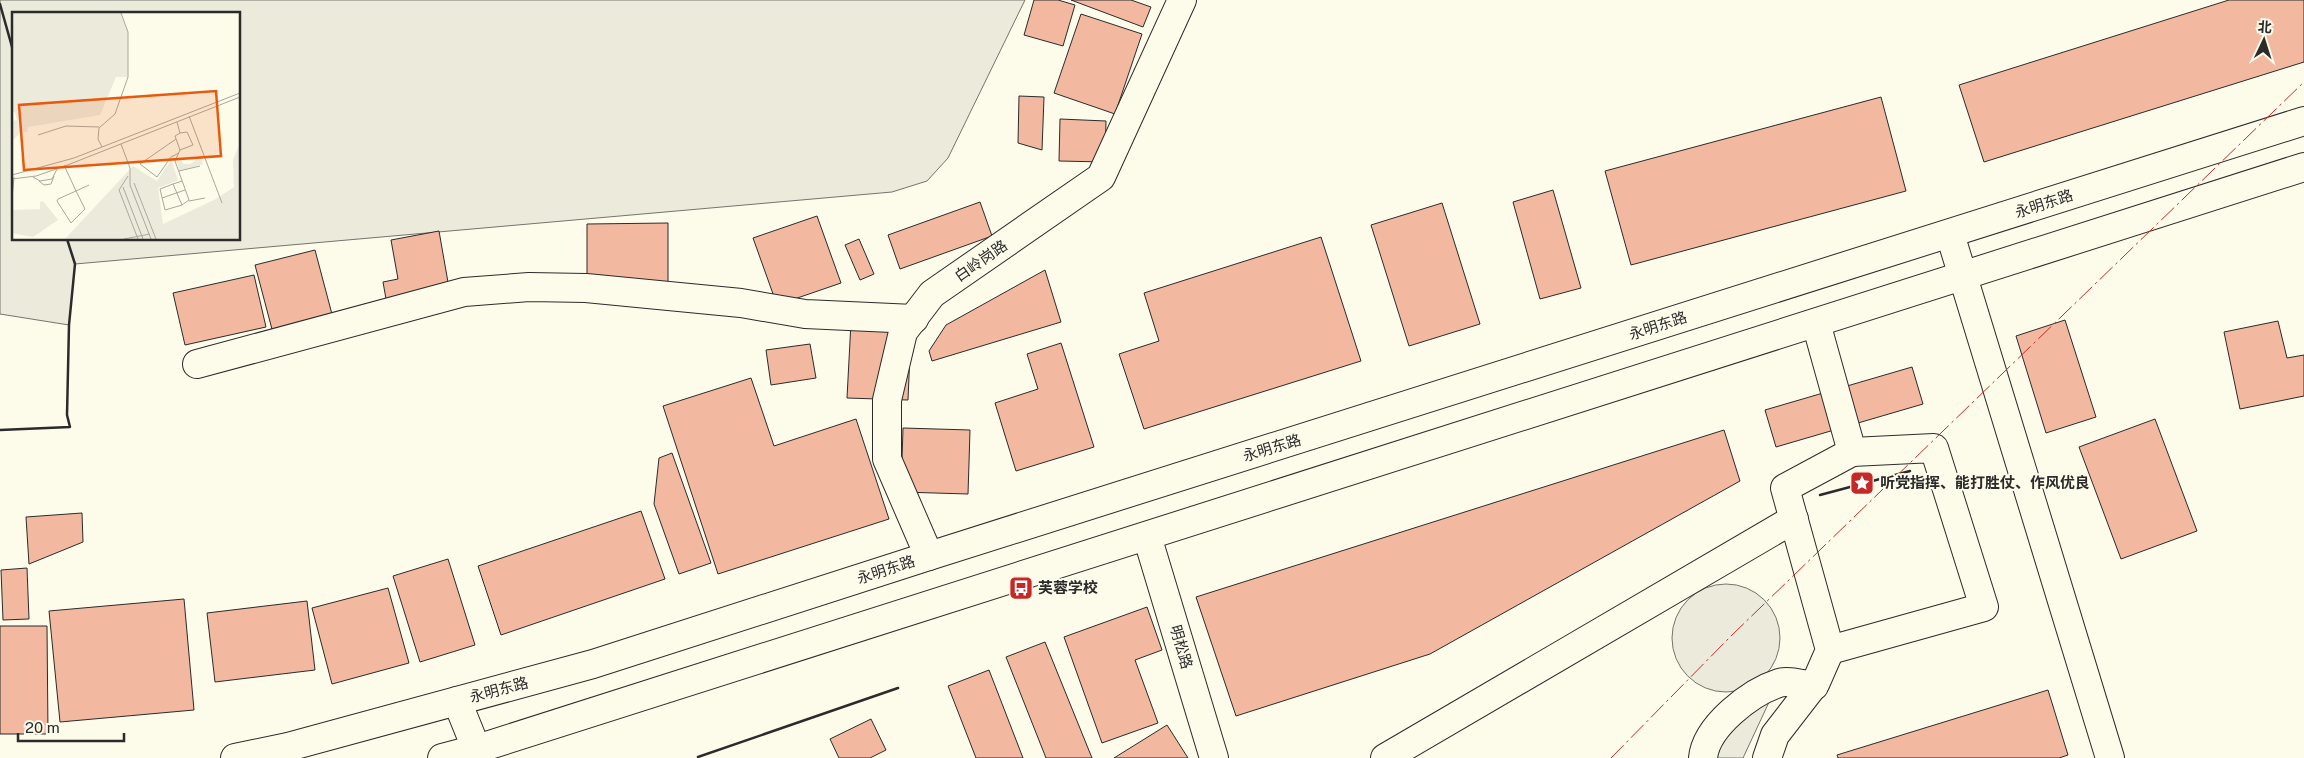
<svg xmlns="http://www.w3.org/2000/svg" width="2304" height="758" font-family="'Public Sans','Noto Sans SC',sans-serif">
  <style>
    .green { fill: #ecebdb; stroke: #74746e; fill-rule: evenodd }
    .building { fill: #f2b8a0; stroke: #2b2b2b }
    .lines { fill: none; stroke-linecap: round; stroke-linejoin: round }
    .minor-casing { stroke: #2b2b2b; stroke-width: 30 }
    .major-casing { stroke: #2b2b2b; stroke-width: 30 }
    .minor { stroke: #fdfbea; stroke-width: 28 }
    .major { stroke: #fdfbea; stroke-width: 28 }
    .wall { stroke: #2b2b2b; stroke-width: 2.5 }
    .power { stroke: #c62828; stroke-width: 1; stroke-dasharray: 18 4 2.5 4; stroke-linecap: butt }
    .labels { text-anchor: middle; stroke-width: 4; stroke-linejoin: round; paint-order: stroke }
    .street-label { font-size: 15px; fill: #2b2b2b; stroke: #fdfbea }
    .poi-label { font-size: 15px; font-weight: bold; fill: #2b2b2b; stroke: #fdfbea; text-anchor: start }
    .inset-road { fill: none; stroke: #a9a89e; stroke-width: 1 }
    .view { fill: #e8590c; fill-opacity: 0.15; stroke: #e8590c; stroke-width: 2.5 }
    .inset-edge { fill: none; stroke: #2b2b2b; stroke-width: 2.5 }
  </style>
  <rect width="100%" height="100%" fill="#fdfbea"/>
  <!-- green -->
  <g class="green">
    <path d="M0 0H1025L948 158 927 181 892 192 75 264 69 325 0 314ZM14 14H239V239H14Z"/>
    <circle cx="1726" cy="638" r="54"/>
    <polygon points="1770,700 1743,758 1703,758 1704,750"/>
  </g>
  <!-- building -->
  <g class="building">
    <polygon points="1034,0 1058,0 1075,5 1063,46 1024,35"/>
    <polygon points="1071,0 1131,0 1151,7 1143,27"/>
    <polygon points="2229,0 2304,0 2304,62 1984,162 1959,85"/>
    <polygon points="1081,14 1142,34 1115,114 1054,93"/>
    <polygon points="1019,96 1044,97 1042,150 1018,143"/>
    <polygon points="1881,97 1906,191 1631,265 1605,171"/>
    <polygon points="1060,119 1106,121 1105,162 1059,161"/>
    <polygon points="1553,190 1581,288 1540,299 1513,202"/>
    <polygon points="980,202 992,236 900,269 888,235"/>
    <polygon points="1442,203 1480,324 1409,346 1371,225"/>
    <polygon points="817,216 841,283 777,305 753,238"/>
    <polygon points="668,223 668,283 587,284 587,224"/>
    <polygon points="439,231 449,288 386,299 383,282 398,279 391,240"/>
    <polygon points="1321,237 1361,361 1144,429 1119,354 1159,341 1144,293"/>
    <polygon points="859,239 874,274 860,280 845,245"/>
    <polygon points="315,250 333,318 273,333 255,265"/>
    <polygon points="1045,270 1061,322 932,361 929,351 946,325"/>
    <polygon points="254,275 266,327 185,345 173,293"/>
    <polygon points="852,303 912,306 908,400 847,398"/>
    <polygon points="2065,320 2096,417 2046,433 2016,336"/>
    <polygon points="2278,321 2287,358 2304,355 2304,396 2240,409 2224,332"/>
    <polygon points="1061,343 1094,447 1016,471 995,403 1038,389 1027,354"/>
    <polygon points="810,344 816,378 771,385 766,350"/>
    <polygon points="1912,367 1923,404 1776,447 1765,410"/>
    <polygon points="751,378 774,446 856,419 889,519 718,574 663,406"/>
    <polygon points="2155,419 2197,531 2121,559 2079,447"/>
    <polygon points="903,428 970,430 968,494 901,492"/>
    <polygon points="1724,430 1740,481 1430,654 1236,716 1196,597"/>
    <polygon points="672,453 711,563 679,574 654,504 659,458"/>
    <polygon points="641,511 665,579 501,635 478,566"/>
    <polygon points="82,513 83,542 29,564 26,517"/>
    <polygon points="448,559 475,645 420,662 393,576"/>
    <polygon points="27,568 29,619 3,620 1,570"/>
    <polygon points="388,588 409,663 332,684 312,608"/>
    <polygon points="184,599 194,710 60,722 49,611"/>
    <polygon points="307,601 315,670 215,682 207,613"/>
    <polygon points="1147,607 1162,650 1135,660 1158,723 1102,743 1064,637"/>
    <polygon points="0,626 47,626 48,734 0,734"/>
    <polygon points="1045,642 1092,758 1046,758 1006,657"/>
    <polygon points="989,670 1023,758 976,758 948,686"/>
    <polygon points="2048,690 2068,755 2059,758 1838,758 1837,755"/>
    <polygon points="871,719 886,750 870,758 839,758 830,739"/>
    <polygon points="1167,725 1188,758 1114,758"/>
  </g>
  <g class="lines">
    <!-- minor casing -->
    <g class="minor-casing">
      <g id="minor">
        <polyline points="1950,234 2110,758"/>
        <polyline points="197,364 464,292 529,287 586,288 741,303 805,314 914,319"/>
        <polyline points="1147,536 1214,758"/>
        <polyline points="929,556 887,459 887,400 903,332 932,294 1101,177 1182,0"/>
        <polyline points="1830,650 1984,607 1934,448 1852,452"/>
        <polyline points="457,701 480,758"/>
        <polyline points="1385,758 1794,519"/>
        <path d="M1703 758C1706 726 1751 692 1779 683 1788 680 1804 685 1814 686"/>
        <polyline points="1767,758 1775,735 1816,682 1830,650 1785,488 1852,452 1816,323"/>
      </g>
    </g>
    <!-- major casing -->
    <g class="major-casing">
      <g id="major">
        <polyline points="235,758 288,747 593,664 929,556 2304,121"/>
        <polyline points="442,758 480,748 2304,167"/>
      </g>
    </g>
    <!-- minor -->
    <use href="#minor" class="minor"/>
    <!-- major -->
    <use href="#major" class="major"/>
    <!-- wall -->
    <g class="wall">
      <polyline points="0,4 14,54"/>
      <polyline points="0,430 70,427 67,415 69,325 75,264 67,239"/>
      <polyline points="1820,495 1910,471"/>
      <polyline points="698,757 898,688"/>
    </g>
    <!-- power -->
    <polyline class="power" points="1611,758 1731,636 2304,82"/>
  </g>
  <!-- icons -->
  <defs>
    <g id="sight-square" transform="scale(1.25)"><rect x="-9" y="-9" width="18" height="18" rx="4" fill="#c62828" stroke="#fdfbea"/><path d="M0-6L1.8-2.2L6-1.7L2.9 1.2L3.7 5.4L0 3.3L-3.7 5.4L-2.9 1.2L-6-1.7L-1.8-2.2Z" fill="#fff"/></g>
    <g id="bus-square" transform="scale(1.25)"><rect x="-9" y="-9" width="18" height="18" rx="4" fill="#c62828" stroke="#fdfbea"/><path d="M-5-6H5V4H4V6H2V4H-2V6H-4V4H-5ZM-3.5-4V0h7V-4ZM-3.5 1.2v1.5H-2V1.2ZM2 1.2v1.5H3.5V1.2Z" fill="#fff"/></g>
  </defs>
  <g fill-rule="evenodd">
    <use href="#sight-square" x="1862" y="483"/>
    <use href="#bus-square" x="1021" y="588"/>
  </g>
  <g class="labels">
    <!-- street labels -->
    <g class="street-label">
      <text transform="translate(2044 204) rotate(-18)" y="5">永明东路</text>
      <text transform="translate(981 261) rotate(-35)" y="5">白岭岗路</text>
      <text transform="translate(1658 326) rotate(-18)" y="5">永明东路</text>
      <text transform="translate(1272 448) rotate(-17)" y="5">永明东路</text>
      <text transform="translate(886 570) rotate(-18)" y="5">永明东路</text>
      <text transform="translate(1181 647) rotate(74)" y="5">明松路</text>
      <text transform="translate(499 690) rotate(-15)" y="5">永明东路</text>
    </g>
    <!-- poi labels -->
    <g class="poi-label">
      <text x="1880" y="488">听党指挥、能打胜仗、作风优良</text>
      <text x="1038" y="593">芙蓉学校</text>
    </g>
  </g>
  <!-- overview -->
  <g transform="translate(12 12)">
    <rect width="228" height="228" fill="#fdfbea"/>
    <path d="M0 1H109L116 20V65H104L88 103 16 115 15 120H9L0 129V109L5 108 3 100 0 99ZM227 133V227H53L121 154 145 169 163 142 160 150 166 168 146 176 151 212 204 187 222 175 221 148ZM189 145 191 152 167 159 165 148 169 147 171 152H178ZM31 189 46 208 21 225 0 221 1 198 28 197V190Z" fill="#ecebdb"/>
    <path class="inset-road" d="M177 104 210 191M165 110 168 121 163 124 168 138 163 149 177 188 170 193 161 172 170 169M26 123 54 114 87 115M164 127 128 152 145 165 159 145 167 141M109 132 118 156V173M90 135 86 127 87 116 103 102 116 65V20L109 1M168 138 181 133 175 120 168 121M52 153 64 179 73 197 59 211 45 189 46 187 64 179 77 173M167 159 188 154M0 163 62 146 228 81M21 165 28 169 40 167 45 157M0 167 24 164 53 154 228 85M27 169 32 173 39 172 42 164M122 171 144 227M161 172 148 177 153 198 170 193M118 173 139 227M111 175 131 227M107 178 116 164M107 178 126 227M150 186 173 178M0 187 2 165M177 189 193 186M112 227 138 222"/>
    <path class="view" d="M204 79 209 144 12 158 7 93Z"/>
    <rect width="228" height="228" class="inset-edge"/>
  </g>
  <!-- north arrow -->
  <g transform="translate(2264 40) rotate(4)" stroke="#fdfbea" stroke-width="4" paint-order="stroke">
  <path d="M0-4L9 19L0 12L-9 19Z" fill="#2b2b2b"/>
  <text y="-8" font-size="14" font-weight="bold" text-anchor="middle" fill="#2b2b2b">北</text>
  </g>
  <!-- scale -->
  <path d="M18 733v8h106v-8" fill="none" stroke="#2b2b2b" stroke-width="2.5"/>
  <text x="25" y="733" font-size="15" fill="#2b2b2b" stroke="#fdfbea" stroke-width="4" paint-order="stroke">20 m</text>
</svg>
